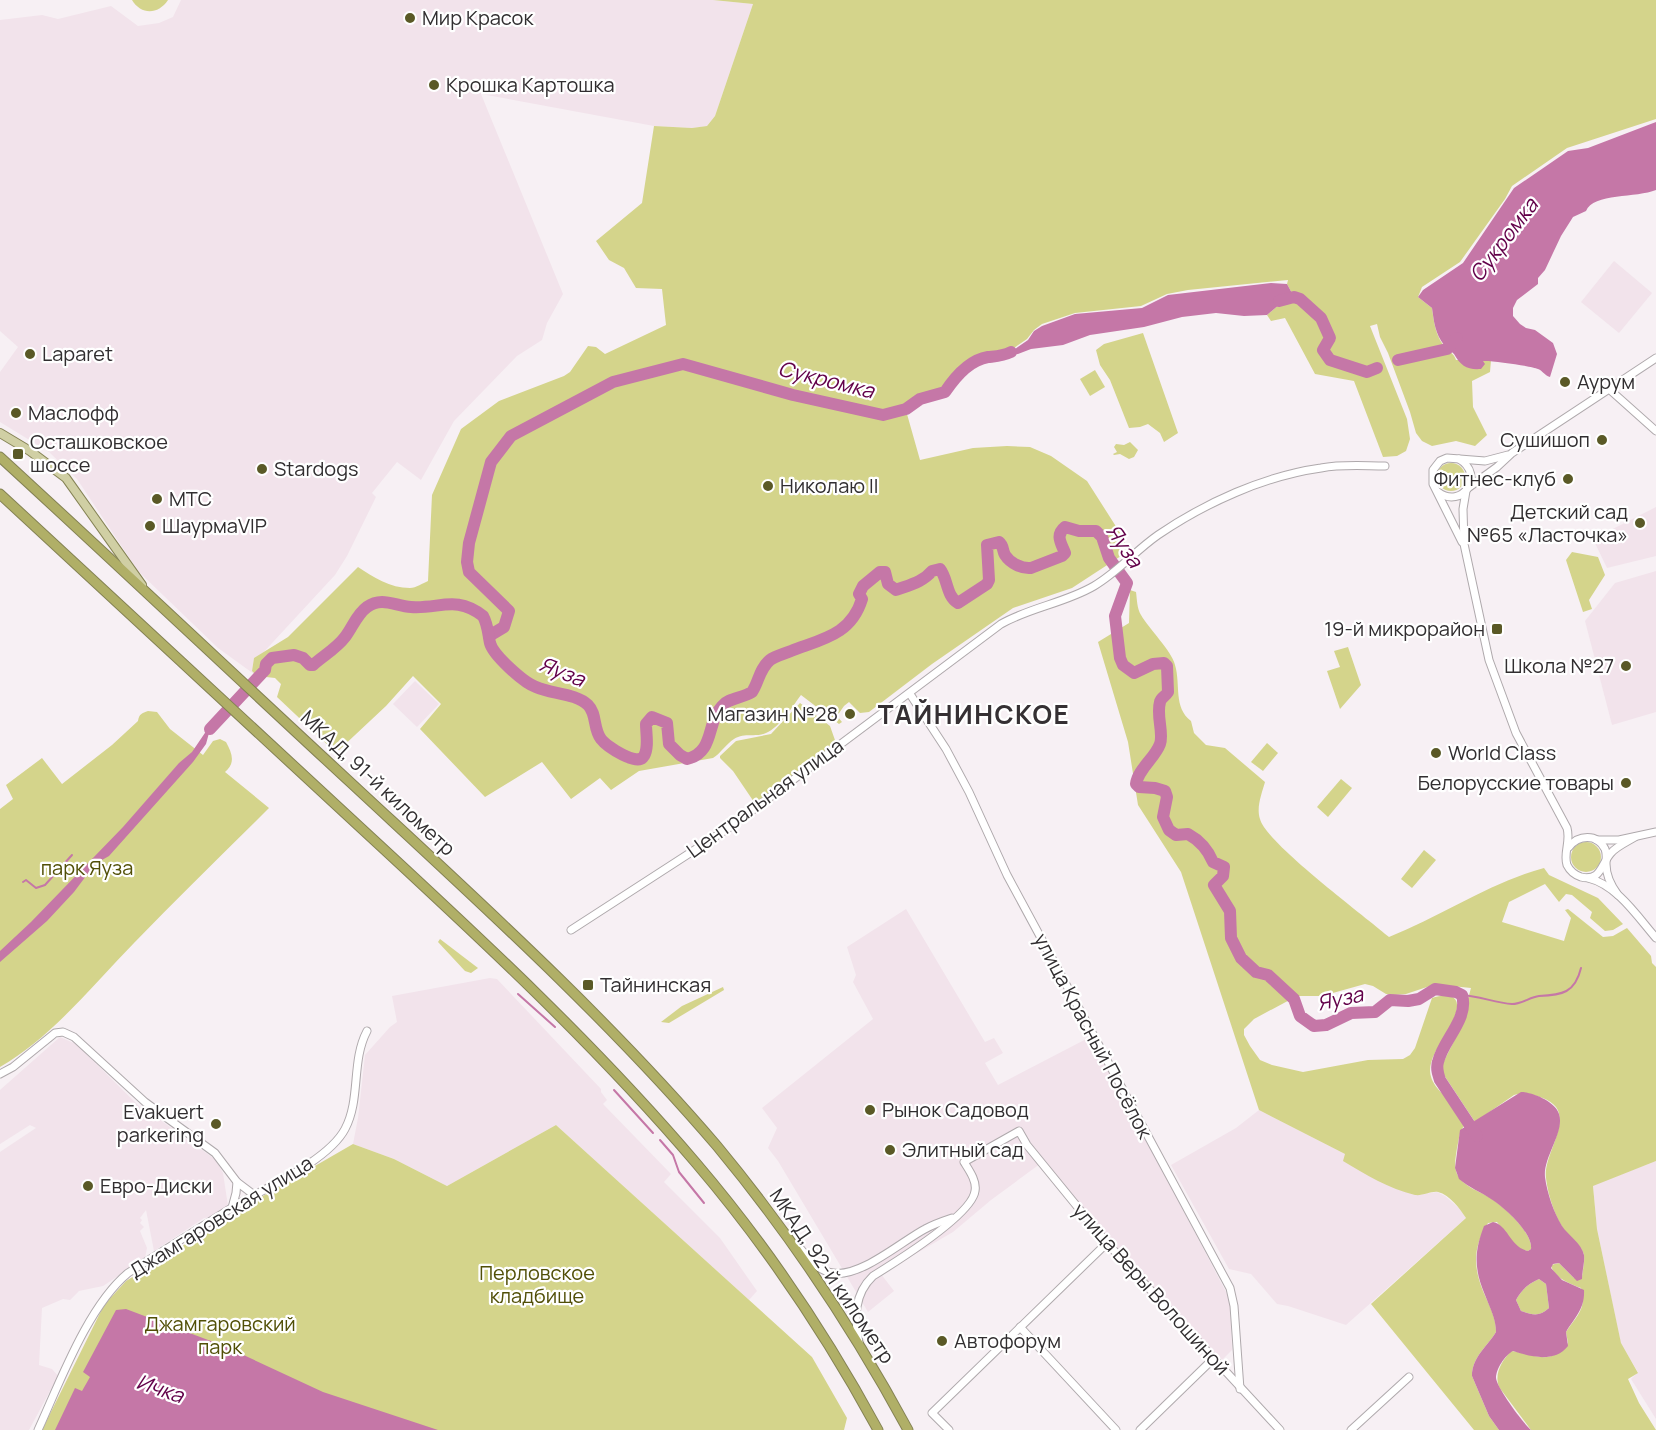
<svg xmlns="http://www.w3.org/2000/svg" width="1656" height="1430" font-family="Manrope,sans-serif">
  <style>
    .built { fill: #f2e3eb }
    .green { fill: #d4d48b }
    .water { fill: #c577a7; fill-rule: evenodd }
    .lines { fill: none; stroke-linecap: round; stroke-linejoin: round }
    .stream { stroke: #c577a7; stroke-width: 2 }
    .river { stroke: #c577a7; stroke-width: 12 }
    .minor-casing { stroke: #afa9ac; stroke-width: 9 }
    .major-casing { stroke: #848254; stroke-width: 10 }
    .highway-casing { stroke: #848254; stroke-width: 11 }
    .minor { stroke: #fff; stroke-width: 7 }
    .major { stroke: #d0cfa4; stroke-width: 8 }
    .highway { stroke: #b0af67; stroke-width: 9 }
    .poi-dot { fill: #5a5926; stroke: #fff; stroke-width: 2 }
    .labels { text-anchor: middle; stroke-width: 4.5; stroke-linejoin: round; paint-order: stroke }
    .poi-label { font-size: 20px; fill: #312e30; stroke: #fff; text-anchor: start }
    .street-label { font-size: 20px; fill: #312e30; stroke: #fff }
    .park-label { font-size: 20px; fill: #514f07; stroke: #fff }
    .water-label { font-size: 21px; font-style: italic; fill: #620049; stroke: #fff }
    .district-label { font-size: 26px; font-weight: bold; letter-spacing: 1.5px; fill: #353033; stroke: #fff }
  </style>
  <rect width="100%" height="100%" fill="#f7f0f4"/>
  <!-- built -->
  <g class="built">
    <polygon points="181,0 713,0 753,4 715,116 707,126 692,128 654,126 481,94 563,294 547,323 542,340 517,356 454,421 421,480 397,462 372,493 376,497 347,556 335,575 261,655 254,658 252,671 258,677 218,648 138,571 77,479 49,452 0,422 0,372 18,347 0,331 0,20 42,15 58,19 111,6 138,26 159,23 173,17"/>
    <polygon points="1614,261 1652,293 1619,333 1581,302"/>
    <polygon points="1656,507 1656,556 1607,568 1593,539"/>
    <polygon points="1656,571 1656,712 1612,725 1585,621 1615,583"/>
    <polygon points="415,681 439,704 417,727 393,704"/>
    <polygon points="906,909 985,1042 994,1038 1003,1053 985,1063 998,1085 1092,1036 1226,1292 1230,1303 1232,1350 1220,1362 1125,1258 1044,1161 991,1200 953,1232 881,1274 894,1291 868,1312 778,1161 768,1148 777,1128 762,1108 873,1019 853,982 856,975 847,947"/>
    <polygon points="490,978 497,979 601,1089 601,1092 607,1100 603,1104 671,1174 664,1182 720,1238 757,1291 749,1300 556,1125 447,1186 394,1159 353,1144 358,1118 365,1055 390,1027 397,1022 392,996"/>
    <polygon points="60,1037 76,1044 143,1110 149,1112 216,1160 223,1173 228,1206 212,1217 204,1218 154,1251 146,1210 140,1218 142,1220 140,1223 144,1227 140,1231 147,1248 145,1258 103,1286 79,1291 70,1300 63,1299 42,1308 39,1365 52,1369 58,1376 29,1430 0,1430 0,1152 36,1128 30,1125 0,1144 0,1090"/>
    <polygon points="1259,1110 1345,1154 1417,1195 1437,1192 1445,1196 1460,1209 1466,1218 1346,1325 1288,1306 1277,1304 1251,1274 1229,1269 1171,1165 1236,1128"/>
    <polygon points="1656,1161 1656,1419 1631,1379 1638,1372 1621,1344 1597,1229 1593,1185"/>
  </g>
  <!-- green -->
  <g class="green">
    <path d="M132 0H168C158 15 141 15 132 0Z"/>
    <path d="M713 0H1656V119L1567 148 1512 186 1505 199 1460 262 1422 287 1418 297 1432 308C1434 323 1436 339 1447 349 1452 354 1454 354 1456 360H1491L1490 372 1472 381 1473 407 1487 435 1475 446 1456 441 1432 446 1422 441 1416 433 1410 412 1388 353 1380 337 1377 324 1370 326 1407 419 1410 439 1406 451 1397 456 1383 457 1354 381 1315 374 1285 318 1271 321 1267 315 1280 304 1294 297 1287 284 1288 280 1188 290 1167 294 1141 306 1075 313 1042 324 1034 330 1027 339 1011 350 1000 355 987 356 977 360 955 374 944 390 920 397 905 407 920 460 973 448 1007 446 1030 447 1051 456 1087 481 1124 539 1125 545 1121 556 1072 588 1013 608 932 664 869 712 860 713 849 702 844 706 837 716 842 722 839 724 801 695C792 707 780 727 766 733 756 738 745 732 734 739 726 744 721 753 713 758L639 771 611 790 600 778 571 799 542 762 485 797 420 729 441 704 413 676 386 706 339 750 332 749 277 697 281 684 275 678 266 677 262 681 252 671 254 658 288 637 358 567C373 577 390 588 410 588 416 588 423 583 428 581L432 495 461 429 499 401 564 376 570 372 588 346 596 347 605 354 666 325 662 289 636 288 624 268 609 260 596 241 642 203 654 126 692 128 707 126 715 116 753 4Z"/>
    <polygon points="1143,333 1178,433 1164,442 1160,433 1148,424 1140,427 1129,428 1110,380 1100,365 1096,350 1104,344"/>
    <polygon points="1095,370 1105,387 1090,396 1080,379"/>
    <polygon points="1130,442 1138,450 1134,457 1129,459 1120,454 1114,455 1113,454 1117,452 1114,447 1116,444 1124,445"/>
    <circle cx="1451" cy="477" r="14"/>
    <polygon points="1572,552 1598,557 1605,575 1589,600 1592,609 1583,612 1566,560"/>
    <path d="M1130 590 1136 592C1137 599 1137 609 1141 615 1149 629 1171 650 1175 665 1181 685 1173 707 1191 721L1194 733 1206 745 1225 748 1265 782C1262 793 1256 807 1260 819 1266 843 1365 916 1389 937 1442 916 1489 883 1544 868L1549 875 1598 898 1623 924 1613 930 1605 931 1590 918 1592 912 1572 895 1566 894 1559 902 1545 884 1509 902 1502 922 1564 941 1571 918 1565 910 1568 909 1603 937 1613 936 1627 928 1651 956 1652 963 1656 967V1161L1593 1186 1597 1229 1621 1343 1638 1373 1628 1379 1639 1403 1656 1430H1531L1499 1387C1494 1373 1502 1361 1511 1351 1534 1354 1550 1367 1568 1343L1566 1332C1577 1315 1587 1309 1581 1288 1570 1284 1554 1278 1551 1265L1559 1263 1574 1278 1582 1279C1582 1272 1585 1262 1584 1255 1582 1246 1573 1240 1567 1234 1556 1220 1548 1196 1546 1178 1543 1157 1569 1125 1556 1107 1548 1097 1525 1091 1514 1095L1475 1122 1442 1072V1065L1459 1031 1471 988 1442 985 1430 986 1406 994 1393 995 1386 994 1373 986 1365 984 1322 996H1297L1254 1019 1244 1029V1035L1250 1046 1260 1060 1272 1065 1303 1072 1368 1060 1403 1059 1410 1055 1415 1048 1432 998C1438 996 1445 995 1450 996 1471 1002 1439 1044 1435 1053 1432 1058 1430 1065 1430 1071 1431 1087 1445 1094 1453 1106 1457 1112 1460 1119 1464 1126 1459 1132 1459 1140 1457 1148 1456 1155 1454 1165 1456 1171 1460 1186 1480 1191 1492 1199 1505 1208 1533 1233 1531 1249L1528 1251 1522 1250 1513 1243 1497 1222 1488 1223C1473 1247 1473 1266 1483 1291 1489 1305 1496 1317 1496 1332 1487 1347 1472 1357 1472 1376L1489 1416 1499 1430H1474L1371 1304 1466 1218C1460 1209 1450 1195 1438 1192 1431 1191 1423 1196 1415 1195 1389 1189 1365 1174 1343 1161L1345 1154 1259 1110 1181 872 1138 805 1128 742 1098 642 1129 623Z"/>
    <polygon points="1348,647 1361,685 1340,709 1327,671 1340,667 1334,651"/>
    <polygon points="800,703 830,726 836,743 757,803 754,802 733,771 720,758 720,756 736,741 771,734"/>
    <path d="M148 711 157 712 170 729 203 755 213 741 220 739 226 742C232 753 236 763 225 772L269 808C224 853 178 897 134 943 92 986 52 1037 0 1067V809L13 799 6 785 42 758 62 784 112 745 138 721C139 714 142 713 148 711Z"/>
    <polygon points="1267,743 1278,753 1263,771 1251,762"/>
    <polygon points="1341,779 1352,788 1328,817 1317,807"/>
    <circle cx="1586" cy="857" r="15"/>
    <polygon points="1424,850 1436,860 1412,888 1401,879"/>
    <polygon points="440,939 478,968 471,973 465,971 438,942"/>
    <polygon points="723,987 724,990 669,1023 661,1022 682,1006"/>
    <polygon points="556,1125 812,1357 847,1418 844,1430 42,1430 104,1305 126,1281 263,1196 353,1144 394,1159 447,1186"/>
    <path d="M1539 1279 1546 1284 1549 1308C1539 1317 1533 1315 1521 1311L1516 1300C1522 1289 1528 1284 1539 1279Z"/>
  </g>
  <!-- water -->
  <g class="water">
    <path d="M1656 122V190C1637 198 1593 193 1586 211L1573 217 1561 236 1545 270 1538 278V284L1517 300 1513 308V316L1520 324 1526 328 1535 330 1553 343 1557 354 1550 377C1544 375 1543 371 1538 369 1531 366 1490 360 1483 361L1485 364 1481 369C1467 370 1461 366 1454 354 1451 351 1447 348 1444 345 1435 333 1434 322 1432 308L1418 297 1423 290 1463 263 1514 188 1568 151 1588 148Z"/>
    <polygon points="1271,283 1287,284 1294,297 1294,301 1280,304 1267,315 1244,316 1216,313 1182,317 1144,327 1090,335 1063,345 1031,349 1018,354 996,357 1012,351 1028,340 1034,331 1042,326 1075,314 1142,308 1168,295"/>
    <polygon points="220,715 224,720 209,733 206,744 193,762 109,856 95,864 74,892 47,921 0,962 0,951 31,922 123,827 179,763 192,752 211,724"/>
    <path d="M1521 1092C1533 1092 1556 1102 1559 1114 1565 1132 1543 1157 1545 1177 1547 1193 1554 1213 1562 1226 1568 1235 1582 1244 1584 1255 1585 1262 1582 1271 1582 1279L1577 1281 1559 1263 1553 1264 1551 1268 1562 1280 1584 1290C1585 1309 1575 1317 1566 1332L1568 1346C1555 1363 1531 1357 1513 1351 1505 1355 1496 1369 1496 1378 1497 1388 1523 1423 1531 1430H1499L1489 1416 1472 1376C1472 1357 1487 1347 1496 1332 1496 1319 1490 1308 1485 1295 1474 1269 1474 1252 1484 1226L1493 1222C1508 1225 1510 1247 1528 1251L1531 1249C1533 1233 1504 1207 1491 1199 1481 1192 1468 1187 1459 1179L1455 1168 1460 1130ZM1539 1279 1546 1284 1549 1308C1539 1317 1533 1315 1521 1311L1516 1300C1522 1289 1528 1284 1539 1279Z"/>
    <polygon points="126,1309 224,1346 323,1392 438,1430 55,1430 75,1388 82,1391 90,1377 83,1372 116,1310"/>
  </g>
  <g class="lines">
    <!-- stream -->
    <g class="stream">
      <polyline points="23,882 26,880 36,888 45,885 72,855"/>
      <polyline points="518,994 555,1027"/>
      <path d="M1462 995C1479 996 1496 1003 1512 1004 1522 1004 1530 997 1539 996 1562 995 1575 993 1581 968"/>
      <polyline points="614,1090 653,1133"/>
      <polyline points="660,1140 673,1155 679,1172 704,1203"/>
    </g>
    <!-- river -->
    <g class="river">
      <polyline points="1279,301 1294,297 1300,299 1321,318 1330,338 1323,350 1330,360 1367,372 1377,368"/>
      <polyline points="1398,360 1447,349 1457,338"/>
      <path d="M489 636 504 627 509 611 469 572 467 562 469 543 491 462 511 436 613 382 683 364 793 395 883 415 906 409 920 399 945 392C955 377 969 360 988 357 998 356 1003 356 1011 352"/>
      <path d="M210 729 265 670 266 664 272 658 294 655 303 658 310 665H313C323 656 337 648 345 637 352 628 357 614 367 607 382 596 395 606 411 607 440 609 456 595 483 616 488 625 488 634 490 643 493 655 524 683 536 687 551 694 576 693 588 705 597 714 593 729 601 739 607 747 638 767 644 756 649 748 646 733 646 724L652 717 667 723 669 744 680 755 687 759C715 752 706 723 722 706 728 698 743 698 752 692 759 682 759 669 770 660 775 656 784 654 791 651 822 639 851 635 862 599L859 594 863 586 880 572H885L888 584 896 590C909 585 923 582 932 571L940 569C948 579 946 596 958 603L987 584 989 580 987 545 999 542C1004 546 1002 550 1005 555 1010 563 1022 569 1031 568L1062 556 1065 553C1061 543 1055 535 1065 527L1079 531H1096L1102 537 1109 558 1127 583 1115 616 1120 658 1123 665 1134 673 1153 664 1164 663 1167 666 1168 692C1165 697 1161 697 1160 702 1156 716 1164 733 1160 744 1155 758 1138 769 1136 784L1139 787 1155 788 1165 791 1167 797 1163 817 1169 830 1176 835 1188 834C1199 840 1208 850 1213 862L1224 867 1223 876 1214 885 1230 911 1231 938 1241 958 1256 972 1268 975 1294 999 1300 1016 1314 1026 1326 1025 1351 1013 1375 1012 1390 1000 1408 1001 1419 999 1435 989 1456 992 1462 995C1469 1019 1443 1040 1438 1062 1436 1068 1438 1074 1440 1080L1477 1136"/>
    </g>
    <!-- minor casing -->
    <g class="minor-casing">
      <g id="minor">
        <polyline points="1609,389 1656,431"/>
        <polyline points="1468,488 1497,467 1512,453 1656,358"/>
        <path d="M1466 491 1463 509 1464 544 1489 660 1516 733 1567 828C1571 842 1563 853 1567 865 1570 871 1575 875 1581 877 1601 882 1601 864 1611 853 1617 846 1627 842 1635 837"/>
        <path d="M1438 492C1462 510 1486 475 1459 459"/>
        <polyline points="1462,542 1433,484 1433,470 1440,461 1447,458 1485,461 1508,455"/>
        <polyline points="910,694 946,749 969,792 1007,875 1230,1288 1234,1306 1240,1389"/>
        <polyline points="1597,840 1619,840 1656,832"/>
        <path d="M1569 847C1578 835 1597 833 1605 849 1607 854 1606 859 1606 864 1606 875 1612 887 1618 895"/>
        <path d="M1588 878C1617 885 1637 916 1656 938"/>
        <path d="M571 930 730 827 1001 624C1031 607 1065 603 1094 586 1118 572 1135 551 1158 535 1205 503 1264 476 1321 468 1342 464 1364 466 1385 466"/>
        <polyline points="0,1074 13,1067 55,1033 63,1032 74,1037 145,1102 215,1153 237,1182 236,1193 232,1208"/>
        <polyline points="237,1182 254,1195"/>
        <path d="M800 1248C809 1259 818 1271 833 1273 860 1278 902 1241 925 1229 934 1224 943 1221 952 1218"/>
        <polyline points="1020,1327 1116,1430"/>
        <path d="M859 1342C854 1318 854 1294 873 1276 894 1263 972 1215 975 1191 977 1181 969 1170 964 1162L1019 1131 1027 1145 1107 1243 1280 1430"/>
        <path d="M38 1430C60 1382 88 1306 128 1273 163 1251 198 1229 233 1207 265 1188 328 1161 345 1129 361 1099 351 1061 367 1031"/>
        <polyline points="949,1430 932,1413 1107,1243"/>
        <polyline points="1140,1430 1213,1359"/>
        <polyline points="1351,1430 1409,1377"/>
      </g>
    </g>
    <!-- major casing -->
    <g class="major-casing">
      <polyline id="major" points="0,433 30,451 66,478 142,585"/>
    </g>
    <!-- highway casing -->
    <g class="highway-casing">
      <g id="highway">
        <path d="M0 457C118 565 233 674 350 782 476 899 605 1015 717 1146 790 1234 854 1330 908 1430"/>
        <path d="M0 494C121 606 241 717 362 829 478 936 594 1043 696 1163 766 1245 827 1336 878 1430"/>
      </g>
    </g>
    <!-- minor -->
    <use href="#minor" class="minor"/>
    <!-- major -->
    <use href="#major" class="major"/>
    <!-- highway -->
    <use href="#highway" class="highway"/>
  </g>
  <!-- markers -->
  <g class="poi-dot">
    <circle cx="410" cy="18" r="6"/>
    <circle cx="434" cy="85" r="6"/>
    <circle cx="30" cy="354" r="6"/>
    <circle cx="1565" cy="382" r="6"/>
    <circle cx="16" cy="413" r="6"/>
    <circle cx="1602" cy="440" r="6"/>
    <rect x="12" y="448" width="12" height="12" rx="3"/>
    <circle cx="262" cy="469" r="6"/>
    <circle cx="1568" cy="479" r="6"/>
    <circle cx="768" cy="486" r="6"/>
    <circle cx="157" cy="499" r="6"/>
    <circle cx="1640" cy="523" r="6"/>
    <circle cx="150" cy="526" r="6"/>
    <rect x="1491" y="623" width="12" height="12" rx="3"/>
    <circle cx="1626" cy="666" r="6"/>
    <circle cx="850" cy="714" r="6"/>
    <circle cx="1436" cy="753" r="6"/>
    <circle cx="1626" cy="783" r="6"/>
    <rect x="582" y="979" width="12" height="12" rx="3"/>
    <circle cx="870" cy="1110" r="6"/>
    <circle cx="216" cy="1124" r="6"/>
    <circle cx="890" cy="1150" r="6"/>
    <circle cx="88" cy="1186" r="6"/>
    <circle cx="942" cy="1341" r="6"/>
  </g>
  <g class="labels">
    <!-- poi labels -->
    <g class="poi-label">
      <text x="422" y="25">Мир Красок</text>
      <text x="446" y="92">Крошка Картошка</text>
      <text x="42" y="361">Laparet</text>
      <text x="1577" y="389">Аурум</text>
      <text x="28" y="420">Маслофф</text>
      <text x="1590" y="447" text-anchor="end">Сушишоп</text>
      <text x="30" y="449">Осташковское<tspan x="30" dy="23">шоссе</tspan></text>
      <text x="274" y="476">Stardogs</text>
      <text x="1556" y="486" text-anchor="end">Фитнес-клуб</text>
      <text x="780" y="493">Николаю II</text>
      <text x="169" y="506">МТС</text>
      <text x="1628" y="519" text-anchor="end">Детский сад<tspan x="1628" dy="23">№65 «Ласточка»</tspan></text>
      <text x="162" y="533">ШаурмаVIP</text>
      <text x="1485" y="636" text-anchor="end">19-й микрорайон</text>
      <text x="1614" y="673" text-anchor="end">Школа №27</text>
      <text x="838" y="721" text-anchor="end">Магазин №28</text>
      <text x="1448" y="760">World Class</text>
      <text x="1614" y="790" text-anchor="end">Белорусские товары</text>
      <text x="600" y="992">Тайнинская</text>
      <text x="882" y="1117">Рынок Садовод</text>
      <text x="204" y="1119" text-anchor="end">Evakuert<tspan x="204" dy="23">parkering</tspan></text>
      <text x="902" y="1157">Элитный сад</text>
      <text x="100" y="1193">Евро-Диски</text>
      <text x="954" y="1348">Автофорум</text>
    </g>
    <!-- street labels -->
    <g class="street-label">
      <text transform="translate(378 783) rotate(43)" y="7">МКАД, 91-й километр</text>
      <text transform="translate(765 798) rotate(-36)" y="7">Центральная улица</text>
      <text transform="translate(1093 1036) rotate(62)" y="7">улица Красный Посёлок</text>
      <text transform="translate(221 1217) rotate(-32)" y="7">Джамгаровская улица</text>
      <text transform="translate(832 1276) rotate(56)" y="7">МКАД, 92-й километр</text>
      <text transform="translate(1151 1289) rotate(48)" y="7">улица Веры Волошиной</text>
    </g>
    <!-- park labels -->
    <g class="park-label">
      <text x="87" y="875">парк Яуза</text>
      <text x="537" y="1280">Перловское<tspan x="537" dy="23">кладбище</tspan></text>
      <text x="220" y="1331">Джамгаровский<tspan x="220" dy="23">парк</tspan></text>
    </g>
    <!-- water labels -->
    <g class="water-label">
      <text transform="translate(1504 240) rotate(-53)" y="7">Сукромка</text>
      <text transform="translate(826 380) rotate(14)" y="7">Сукромка</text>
      <text transform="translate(1124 546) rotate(56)" y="7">Яуза</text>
      <text transform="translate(562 672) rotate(22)" y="7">Яуза</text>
      <text transform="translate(1340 999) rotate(-12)" y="7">Яуза</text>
      <text transform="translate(160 1389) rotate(19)" y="7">Ичка</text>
    </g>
    <!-- district labels -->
    <g class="district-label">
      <text x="974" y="724">ТАЙНИНСКОЕ</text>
    </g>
  </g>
</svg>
